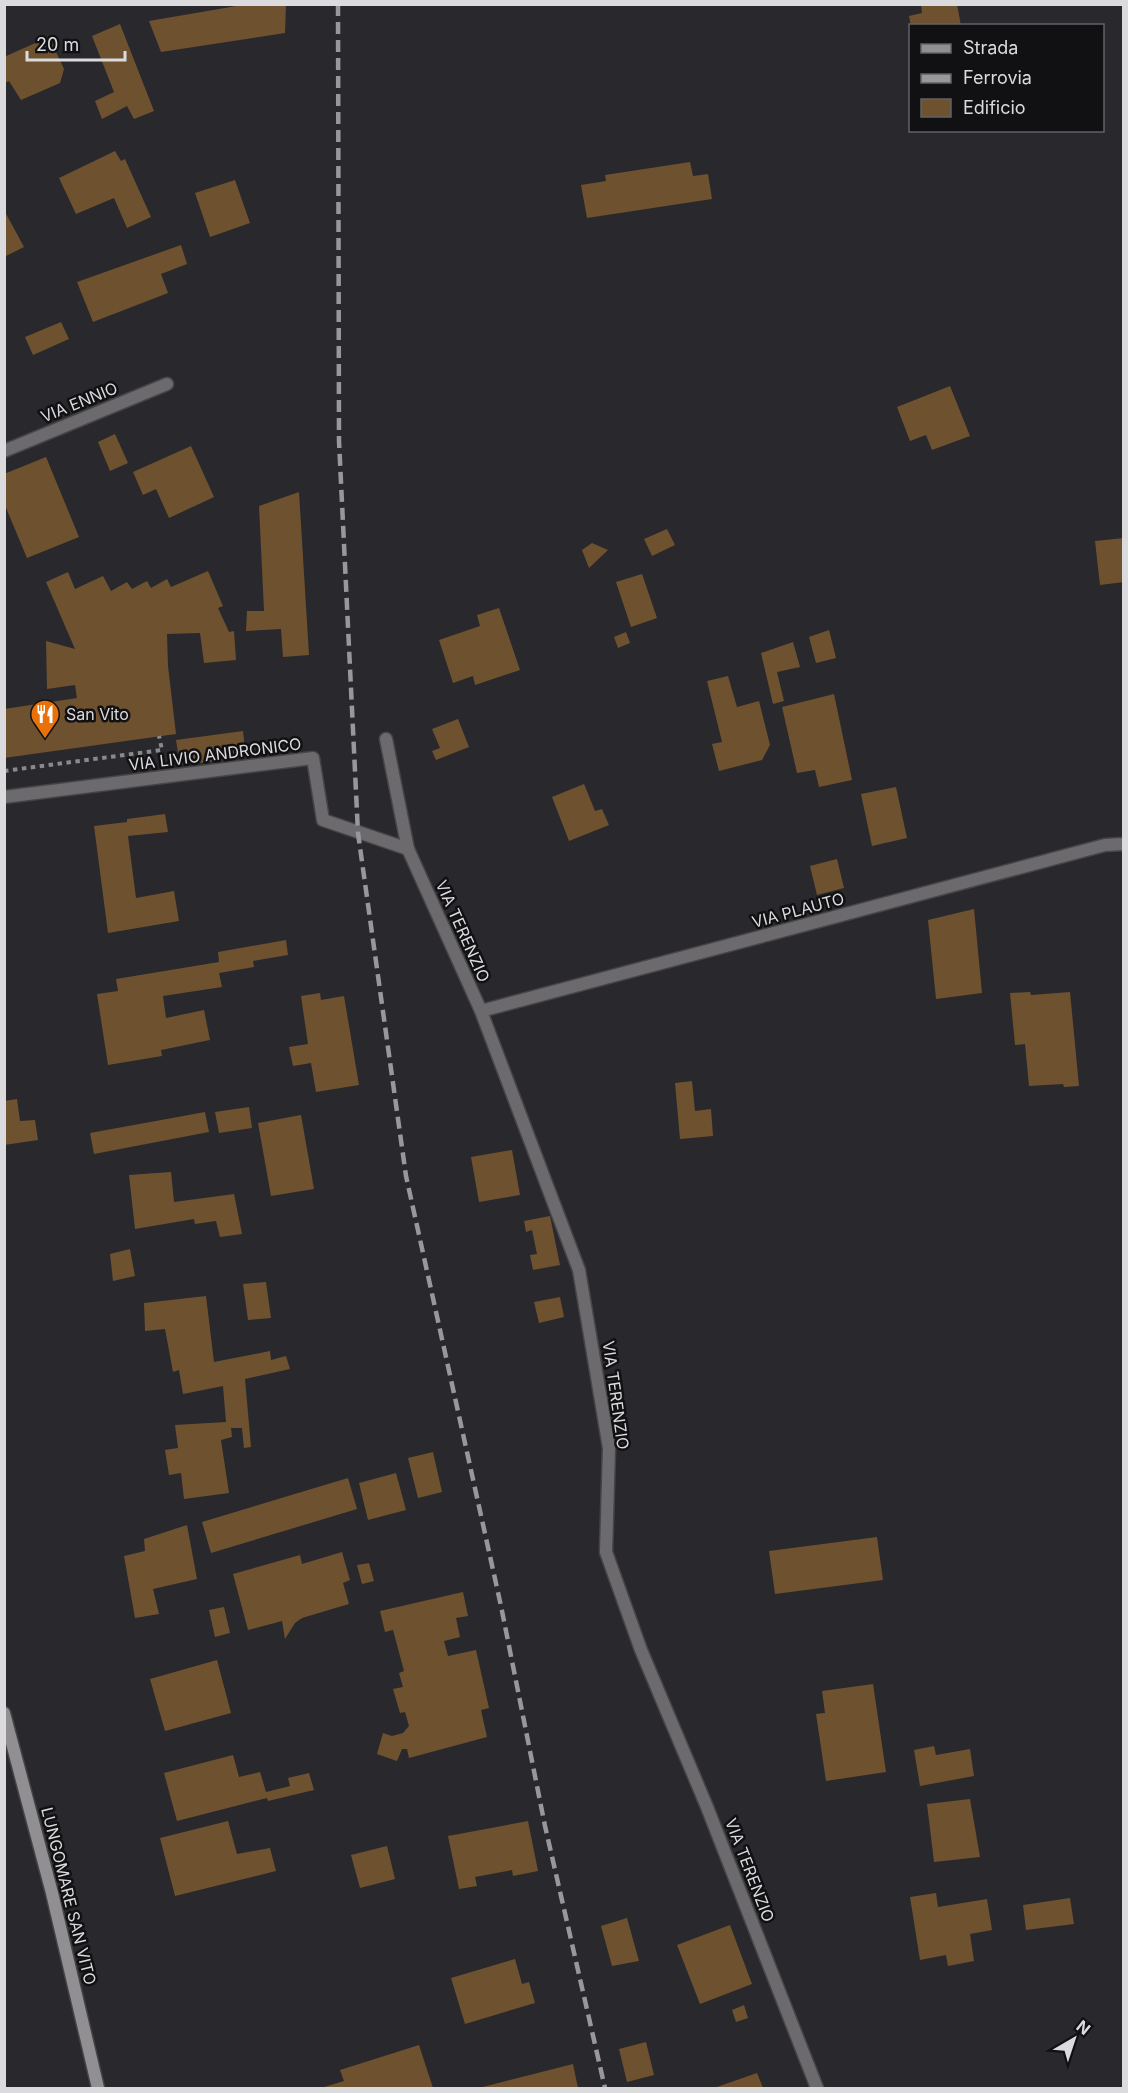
<svg xmlns="http://www.w3.org/2000/svg" width="1128" height="2093" font-family="Inter,sans-serif">
  <style>
    .building { fill: #6e522f }
    .lines { fill: none; stroke-linecap: round; stroke-linejoin: round }
    .street-casing { stroke: #454549; stroke-width: 15 }
    .secondary-casing { stroke: #454549; stroke-width: 15 }
    .path { stroke: #8a898d; stroke-width: 4; stroke-dasharray: 4.5 4.5; stroke-linecap: butt }
    .street { stroke: #6c6a6d; stroke-width: 12 }
    .secondary { stroke: #928f93; stroke-width: 12 }
    .rail { stroke: #98989c; stroke-width: 4.5; stroke-dasharray: 12 6; stroke-linecap: butt }
    .labels { text-anchor: middle; stroke-width: 5; stroke-linejoin: round; paint-order: stroke }
    .street-label { font-size: 16px; fill: #dbdbde; stroke: #111113 }
    .poi-label { font-size: 16px; fill: #dbdbde; stroke: #111113; text-anchor: start }
  </style>
  <rect width="100%" height="100%" fill="#29282d"/>
  <!-- building -->
  <g class="building">
    <polygon points="248,4 286,4 285,33 161,52 149,21"/>
    <polygon points="921,4 957,4 961,26 911,26 909,16 922,13"/>
    <polygon points="120,24 154,111 134,119 127,106 102,119 95,101 114,92 92,36"/>
    <polygon points="49,37 64,69 60,83 21,100 9,81 4,83 4,57"/>
    <polygon points="115,151 121,161 125,159 151,217 127,228 114,198 76,214 59,178"/>
    <polygon points="690,162 693,176 708,174 712,199 587,218 581,185 606,181 605,175"/>
    <polygon points="235,180 250,223 210,237 195,193"/>
    <polygon points="4,210 24,247 4,257"/>
    <polygon points="181,245 187,264 161,274 168,293 93,322 77,282"/>
    <polygon points="61,322 69,339 33,355 25,337"/>
    <polygon points="950,386 970,436 932,450 926,435 910,441 897,407"/>
    <polygon points="115,434 128,463 110,471 98,442"/>
    <polygon points="191,446 214,497 169,518 156,489 143,495 133,472"/>
    <polygon points="46,457 79,537 27,558 4,503 4,474"/>
    <polygon points="299,492 309,655 283,657 281,629 246,631 247,611 264,611 259,506"/>
    <polygon points="667,529 675,545 652,556 644,539"/>
    <polygon points="1124,538 1124,582 1100,585 1095,541"/>
    <polygon points="592,543 608,550 589,568 582,550"/>
    <polygon points="208,571 223,606 218,608 229,632 234,631 236,660 204,663 200,633 167,634 168,666 176,734 4,758 4,709 77,698 75,685 47,689 46,641 75,649 46,582 68,572 75,589 103,576 111,591 127,582 132,589 147,581 151,588 167,579 171,587"/>
    <polygon points="642,574 657,618 631,627 616,582"/>
    <polygon points="499,608 520,670 475,685 473,676 453,683 439,640 480,626 477,615"/>
    <polygon points="829,630 836,658 816,663 809,637"/>
    <polygon points="626,632 630,643 618,648 614,637"/>
    <polygon points="793,642 800,667 777,672 784,701 773,704 761,653"/>
    <polygon points="728,676 737,707 759,701 770,745 762,760 719,771 712,744 722,742 707,681"/>
    <polygon points="834,694 852,780 819,787 815,770 797,773 782,707"/>
    <polygon points="458,719 469,747 436,760 432,751 440,748 432,729"/>
    <polygon points="243,731 246,758 180,765 176,740"/>
    <polygon points="584,784 595,811 602,809 609,825 569,841 552,797"/>
    <polygon points="896,787 907,838 872,846 861,794"/>
    <polygon points="165,814 168,832 128,836 136,898 174,891 179,921 108,933 94,826 127,822 127,819"/>
    <polygon points="837,859 844,888 817,895 810,866"/>
    <polygon points="974,909 982,993 936,999 928,920"/>
    <polygon points="286,940 288,955 253,961 254,967 219,973 222,987 163,996 166,1018 204,1010 210,1040 161,1050 162,1056 108,1065 97,994 118,991 116,979 219,962 218,952"/>
    <polygon points="1030,992 1031,995 1070,992 1079,1086 1064,1087 1063,1084 1029,1086 1025,1044 1015,1045 1010,993"/>
    <polygon points="320,993 321,1000 344,996 359,1085 316,1092 311,1063 293,1066 289,1047 308,1044 301,996"/>
    <polygon points="692,1081 695,1111 711,1109 713,1136 680,1139 675,1083"/>
    <polygon points="17,1099 20,1121 35,1120 38,1140 4,1145 4,1101"/>
    <polygon points="249,1107 252,1128 219,1133 215,1112"/>
    <polygon points="205,1112 209,1132 94,1154 90,1133"/>
    <polygon points="301,1115 314,1189 271,1196 258,1123"/>
    <polygon points="512,1150 520,1195 479,1202 471,1157"/>
    <polygon points="171,1172 174,1202 234,1194 242,1234 220,1237 216,1221 195,1224 194,1219 135,1229 129,1175"/>
    <polygon points="550,1216 560,1265 533,1270 530,1255 537,1254 532,1230 526,1232 524,1221"/>
    <polygon points="130,1249 135,1276 113,1281 110,1254"/>
    <polygon points="266,1282 271,1318 248,1320 243,1284"/>
    <polygon points="206,1296 214,1362 270,1351 271,1360 286,1356 290,1369 245,1379 251,1447 244,1448 242,1428 231,1428 232,1437 221,1440 229,1493 184,1499 181,1473 169,1475 165,1450 178,1448 175,1425 226,1422 223,1386 183,1394 179,1370 173,1372 165,1329 145,1331 144,1303"/>
    <polygon points="560,1297 564,1317 539,1323 534,1302"/>
    <polygon points="433,1452 442,1492 418,1498 408,1458"/>
    <polygon points="396,1473 406,1510 368,1520 359,1483"/>
    <polygon points="348,1478 357,1509 211,1553 202,1522"/>
    <polygon points="187,1525 197,1579 153,1589 159,1614 135,1618 124,1556 145,1551 144,1539"/>
    <polygon points="877,1537 883,1580 775,1594 769,1551"/>
    <polygon points="342,1552 350,1580 343,1583 349,1604 302,1618 295,1623 285,1639 282,1621 248,1630 233,1574 300,1555 302,1564"/>
    <polygon points="369,1563 374,1581 362,1584 357,1565"/>
    <polygon points="463,1592 468,1616 456,1618 460,1637 444,1641 448,1656 476,1650 489,1708 481,1710 487,1737 409,1758 407,1749 402,1749 397,1761 377,1754 383,1733 392,1736 403,1733 409,1726 405,1712 400,1713 393,1689 403,1687 399,1673 404,1671 393,1630 385,1632 380,1611"/>
    <polygon points="224,1607 230,1633 215,1637 209,1610"/>
    <polygon points="217,1660 231,1713 165,1731 150,1679"/>
    <polygon points="873,1684 886,1772 826,1781 816,1714 825,1713 822,1691"/>
    <polygon points="934,1746 936,1755 970,1749 974,1776 920,1786 914,1750"/>
    <polygon points="233,1755 239,1777 260,1772 266,1792 290,1786 288,1778 309,1773 314,1790 268,1801 267,1798 177,1821 164,1773"/>
    <polygon points="970,1799 980,1857 934,1862 927,1804"/>
    <polygon points="228,1821 237,1854 270,1848 276,1871 175,1896 160,1838"/>
    <polygon points="528,1821 538,1871 513,1876 512,1870 475,1877 477,1886 459,1889 448,1836"/>
    <polygon points="387,1846 395,1879 360,1888 351,1855"/>
    <polygon points="936,1893 938,1907 987,1899 992,1930 970,1934 974,1961 948,1966 946,1955 920,1960 910,1897"/>
    <polygon points="1070,1898 1074,1924 1026,1930 1023,1905"/>
    <polygon points="627,1918 639,1961 612,1966 601,1926"/>
    <polygon points="730,1925 752,1984 700,2004 677,1945"/>
    <polygon points="515,1959 522,1984 529,1982 535,2003 465,2024 451,1978"/>
    <polygon points="744,2005 748,2018 736,2022 732,2010"/>
    <polygon points="646,2042 654,2075 627,2082 619,2049"/>
    <polygon points="419,2045 433,2088 321,2088 344,2081 340,2070"/>
    <polygon points="573,2064 578,2088 479,2088"/>
    <polygon points="757,2073 763,2088 714,2088"/>
  </g>
  <g class="lines">
    <!-- street casing -->
    <g class="street-casing">
      <g id="street">
        <polyline points="4,451 167,384"/>
        <polyline points="386,739 408,849 481,1011 579,1270 609,1448 606,1552 641,1650 707,1807 817,2088"/>
        <polyline points="4,797 313,758 323,820 408,849"/>
        <polyline points="481,1011 1105,845 1124,844"/>
      </g>
    </g>
    <!-- secondary casing -->
    <g class="secondary-casing">
      <polyline id="secondary" points="4,1713 52,1893 98,2088"/>
    </g>
    <!-- path -->
    <polyline class="path" points="4,771 162,750 159,736"/>
    <!-- street -->
    <use href="#street" class="street"/>
    <!-- secondary -->
    <use href="#secondary" class="secondary"/>
    <!-- rail -->
    <polyline class="rail" points="338,4 339,441 358,833 406,1176 501,1606 545,1826 605,2088"/>
  </g>
  <!-- icons -->
  <defs>
    <g id="restaurant-pin" transform="scale(1.5)"><path d="M0 17L-7.5 6A9.5 9.5 0 1 1 7.5 6Z" fill="#e8710a" stroke="#111113"/><path d="M-5-6h1v4h1v-4h1v4h1v-4h1v5L-1.5 .5V6h-2V.5L-5-1ZM5-6V6H3V1.5H1.5Q1.5-4 5-6Z" fill="#fff"/></g>
  </defs>
  <g fill-rule="evenodd">
    <use href="#restaurant-pin" x="45" y="714"/>
  </g>
  <g class="labels">
    <!-- street labels -->
    <g class="street-label">
      <text transform="translate(79 402) rotate(-22)" y="6">VIA ENNIO</text>
      <text transform="translate(215 754) rotate(-7)" y="6">VIA LIVIO ANDRONICO</text>
      <text transform="translate(798 910) rotate(-15)" y="6">VIA PLAUTO</text>
      <text transform="translate(463 931) rotate(66)" y="6">VIA TERENZIO</text>
      <text transform="translate(616 1395) rotate(82)" y="6">VIA TERENZIO</text>
      <text transform="translate(750 1870) rotate(69)" y="6">VIA TERENZIO</text>
      <text transform="translate(69 1896) rotate(76)" y="6">LUNGOMARE SAN VITO</text>
    </g>
    <!-- poi labels -->
    <g class="poi-label">
      <text x="66" y="720">San Vito</text>
    </g>
  </g>
  <!-- border -->
  <rect width="1128" height="2093" fill="none" stroke="#dbdbde" stroke-width="12"/>
  <!-- legend -->
  <rect x="909" y="24" width="195" height="108" fill="#111113" stroke="#626264" stroke-width="1.5"/>
  <rect x="921" y="44" width="30" height="9" fill="#928f93" stroke="#626264" stroke-width="1.5"/>
  <text x="963" y="54" font-size="18" fill="#dbdbde">Strada</text>
  <rect x="921" y="74" width="30" height="9" fill="#98989c" stroke="#626264" stroke-width="1.5"/>
  <text x="963" y="84" font-size="18" fill="#dbdbde">Ferrovia</text>
  <rect x="921" y="99" width="30" height="18" fill="#6e522f" stroke="#626264" stroke-width="1.5"/>
  <text x="963" y="114" font-size="18" fill="#dbdbde">Edificio</text>
  <!-- north arrow -->
  <g transform="translate(1074 2039) rotate(39)" stroke="#111113" stroke-width="4.5" paint-order="stroke">
  <path d="M0-4.5L10 22L0 15L-10 22Z" fill="#dbdbde"/>
  <text y="-9" font-size="16" font-weight="bold" text-anchor="middle" fill="#dbdbde">N</text>
  </g>
  <!-- scale -->
  <path d="M27 51v9h98v-9" fill="none" stroke="#dbdbde" stroke-width="3"/>
  <text x="36" y="51" font-size="18" fill="#dbdbde" stroke="#111113" stroke-width="4.5" paint-order="stroke">20 m</text>
</svg>
